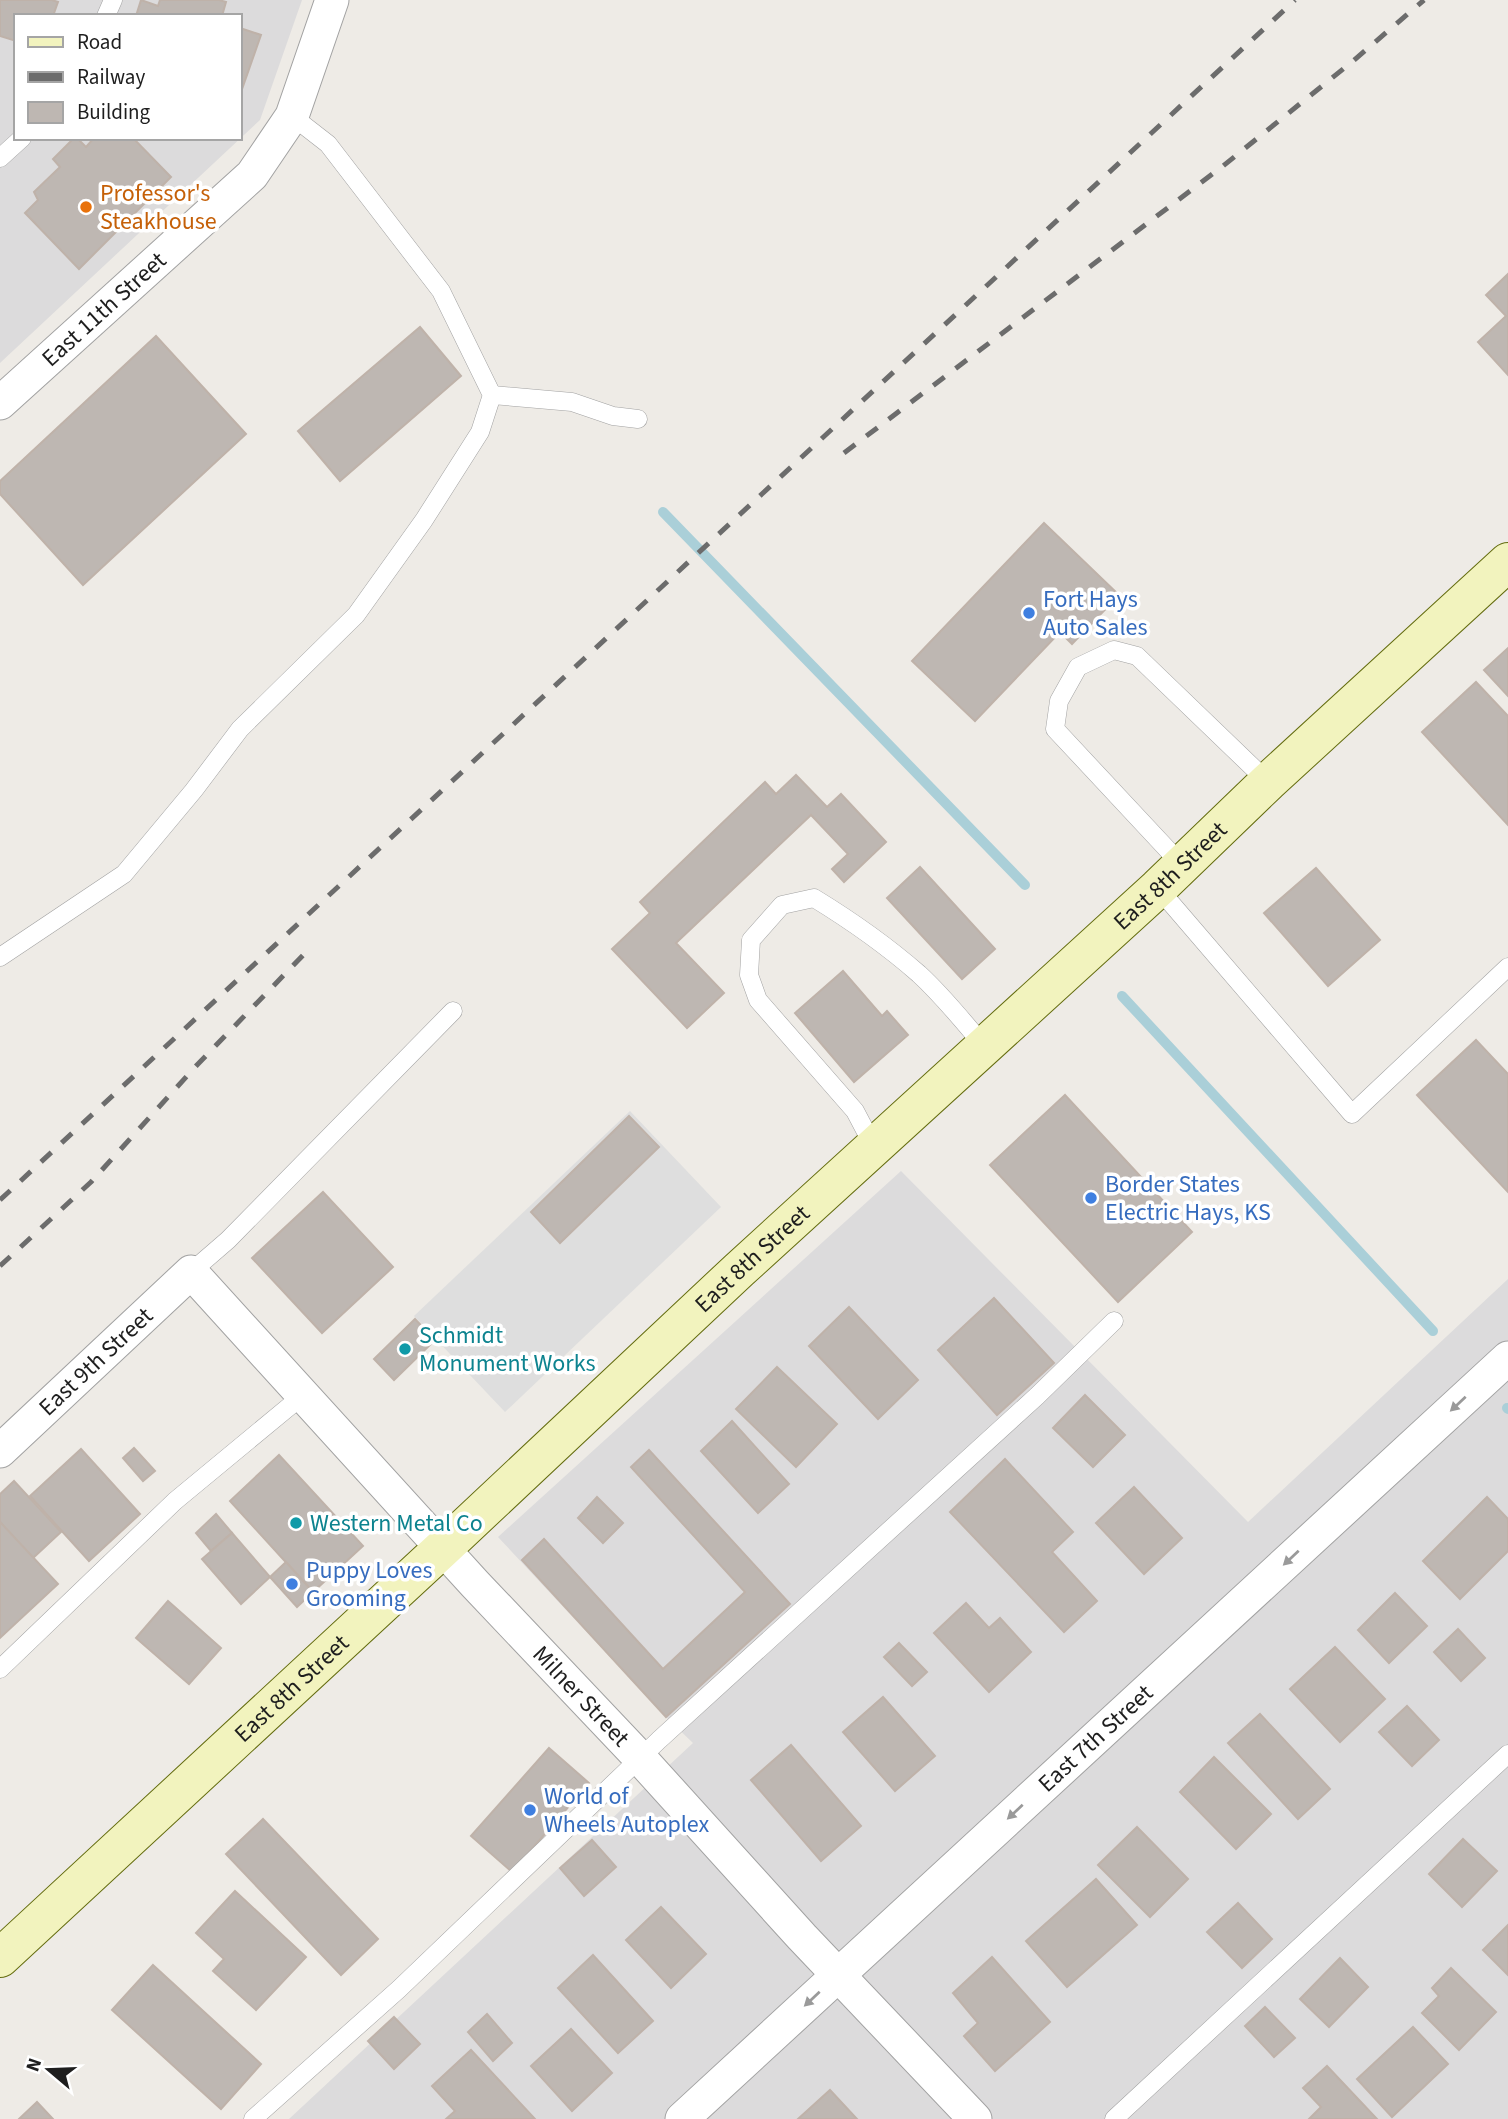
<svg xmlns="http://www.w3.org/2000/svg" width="1508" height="2119" font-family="'Source Sans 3',sans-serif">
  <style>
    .residential { fill: #dcdbdc; fill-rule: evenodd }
    .parking { fill: #dedede }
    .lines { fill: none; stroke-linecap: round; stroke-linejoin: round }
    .stream { stroke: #aacfd8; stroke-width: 10 }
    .building { fill: #beb7b2; stroke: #bfb2a9; stroke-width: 2 }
    .service-casing { stroke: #a2a2a2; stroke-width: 19 }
    .minor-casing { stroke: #a2a2a2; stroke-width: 35 }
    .secondary-casing { stroke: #646c0f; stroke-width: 40 }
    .service { stroke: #fff; stroke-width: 18 }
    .minor { stroke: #fff; stroke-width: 33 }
    .secondary { stroke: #f2f3be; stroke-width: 38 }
    .rail { stroke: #6c6c6c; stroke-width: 5; stroke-dasharray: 14 14; stroke-linecap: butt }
    .oneway { fill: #9a9a9a }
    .food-dot { fill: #e8710a; stroke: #fff; stroke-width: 2.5 }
    .shop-dot { fill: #3f7fe0; stroke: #fff; stroke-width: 2.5 }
    .culture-dot { fill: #0f9aa8; stroke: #fff; stroke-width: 2.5 }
    .labels { text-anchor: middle; stroke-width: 7; stroke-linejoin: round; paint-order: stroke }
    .food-label { font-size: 24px; fill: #c56008; stroke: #fff; text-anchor: start }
    .street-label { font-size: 24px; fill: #1e1e1e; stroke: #fff }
    .shop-label { font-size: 24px; fill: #366cbe; stroke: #fff; text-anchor: start }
    .culture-label { font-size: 24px; fill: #0d838f; stroke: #fff; text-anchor: start }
  </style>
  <rect width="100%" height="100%" fill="#eeebe6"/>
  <!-- residential -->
  <g class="residential">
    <path d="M0 0H302L260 120 0 363ZM16 16H240V138H16Z"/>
    <polygon points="901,1171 1248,1522 1508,1279 1508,2119 289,2119 693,1743 666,1717 498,1537"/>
  </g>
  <!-- parking -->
  <polygon class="parking" points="630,1111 721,1207 505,1412 414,1316"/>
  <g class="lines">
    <!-- stream -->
    <g class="stream">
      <polyline points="663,512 1025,885"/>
      <polyline points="1122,996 1433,1331"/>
      <polyline points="1507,1408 1508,1409"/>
    </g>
  </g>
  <!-- building -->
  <g class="building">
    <polygon points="0,0 52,0 58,2 53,16 16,16 16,41 0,36"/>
    <polygon points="141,0 158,6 160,0 219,0 226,2 222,16 136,16"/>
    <polygon points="240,28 261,35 241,92 240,92"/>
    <polygon points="74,138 77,138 86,147 94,138 133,138 171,177 79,269 25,213 38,200 34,192 60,167 53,159"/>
    <polygon points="1508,274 1508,375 1478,342 1506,316 1486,295"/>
    <polygon points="420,327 461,376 340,481 298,431"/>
    <polygon points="156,336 246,434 83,585 0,494 0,481"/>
    <polygon points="1044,523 1119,595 1072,644 1060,632 975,721 912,661"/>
    <polygon points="1508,648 1508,696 1484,670"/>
    <polygon points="1476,682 1508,716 1508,825 1422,732"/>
    <polygon points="796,775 827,807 841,794 886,842 844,882 832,869 848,854 811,815 676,943 724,993 687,1028 612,949 650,913 640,902 765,782 776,794"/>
    <polygon points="920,867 995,949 962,979 887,898"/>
    <polygon points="1316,868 1380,940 1328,986 1264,913"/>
    <polygon points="843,971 882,1016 887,1011 908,1035 854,1082 795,1013"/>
    <polygon points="1476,1040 1508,1074 1508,1192 1417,1095"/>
    <polygon points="1065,1095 1192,1232 1118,1302 990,1165"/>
    <polygon points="629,1116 659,1147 560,1243 531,1212"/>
    <polygon points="323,1192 393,1267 322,1333 252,1258"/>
    <polygon points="994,1298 1054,1363 997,1415 938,1350"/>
    <polygon points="849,1307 918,1380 878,1419 809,1346"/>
    <polygon points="415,1319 435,1340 394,1380 374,1359"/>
    <polygon points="777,1367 837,1424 796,1467 736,1409"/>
    <polygon points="1085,1395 1125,1435 1093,1467 1053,1428"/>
    <polygon points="732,1421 789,1484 758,1513 701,1451"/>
    <polygon points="134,1448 155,1471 143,1481 123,1458"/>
    <polygon points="81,1449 140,1514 89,1561 30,1496"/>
    <polygon points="649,1450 790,1604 666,1717 522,1560 544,1539 663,1669 745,1592 631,1467"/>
    <polygon points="279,1455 363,1546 313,1592 230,1501"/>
    <polygon points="1005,1459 1073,1532 1052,1552 1097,1601 1064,1632 950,1512"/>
    <polygon points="14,1481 61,1532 33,1558 0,1522 0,1494"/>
    <polygon points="1134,1487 1182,1538 1144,1574 1096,1523"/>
    <polygon points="597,1497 623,1523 603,1543 578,1518"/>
    <polygon points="1487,1497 1508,1519 1508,1551 1460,1599 1423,1561"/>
    <polygon points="216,1514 232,1533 211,1551 196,1533"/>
    <polygon points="0,1522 58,1584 0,1638"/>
    <polygon points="232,1533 270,1577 241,1604 202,1559"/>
    <polygon points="286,1562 313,1592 297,1607 270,1577"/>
    <polygon points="1395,1593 1427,1626 1389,1663 1358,1630"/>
    <polygon points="168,1601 221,1648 189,1684 136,1638"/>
    <polygon points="966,1603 989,1628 1000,1618 1031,1652 989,1692 934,1633"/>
    <polygon points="1458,1629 1485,1658 1461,1681 1434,1652"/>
    <polygon points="899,1643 927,1672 912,1686 884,1657"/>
    <polygon points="1335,1647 1385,1699 1340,1742 1290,1689"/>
    <polygon points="883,1697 935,1756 895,1791 843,1732"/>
    <polygon points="1407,1706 1439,1740 1412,1766 1379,1732"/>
    <polygon points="1260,1714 1330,1789 1298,1819 1228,1743"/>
    <polygon points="791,1745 861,1826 821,1861 751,1780"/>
    <polygon points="549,1748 589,1783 512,1872 471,1836"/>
    <polygon points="1214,1757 1271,1814 1236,1849 1180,1792"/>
    <polygon points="263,1819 378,1939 341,1975 226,1854"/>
    <polygon points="1137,1827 1188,1879 1150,1917 1098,1865"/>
    <polygon points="1463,1839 1497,1871 1462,1907 1429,1874"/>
    <polygon points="592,1840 616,1867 584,1896 560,1868"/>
    <polygon points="1096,1879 1137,1925 1067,1987 1026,1941"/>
    <polygon points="235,1891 306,1957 256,2010 213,1971 224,1959 196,1933"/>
    <polygon points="1238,1903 1272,1939 1242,1968 1207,1932"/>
    <polygon points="661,1907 706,1954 671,1988 626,1940"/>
    <polygon points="1508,1925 1508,1975 1483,1950"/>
    <polygon points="593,1955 653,2021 618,2053 558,1988"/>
    <polygon points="992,1957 1050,2022 995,2071 964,2036 978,2023 953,1993"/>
    <polygon points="1340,1958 1368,1987 1329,2027 1300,1999"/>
    <polygon points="153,1965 261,2064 221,2109 112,2010"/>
    <polygon points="1451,1968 1496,2012 1459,2050 1422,2013 1439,1996 1432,1988"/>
    <polygon points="1265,2007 1295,2038 1274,2057 1245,2026"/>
    <polygon points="487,2014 512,2043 493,2061 468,2032"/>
    <polygon points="394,2017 420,2044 394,2069 368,2041"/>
    <polygon points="1413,2027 1448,2064 1392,2117 1357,2079"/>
    <polygon points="571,2029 612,2073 572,2111 531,2066"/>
    <polygon points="471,2050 535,2119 446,2119 455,2111 432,2086"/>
    <polygon points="1327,2066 1377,2119 1309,2119 1321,2107 1303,2088"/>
    <polygon points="830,2090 857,2119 798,2119"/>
    <polygon points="37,2102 53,2119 19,2119"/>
  </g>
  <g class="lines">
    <!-- service casing -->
    <g class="service-casing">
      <g id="service">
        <polyline points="106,16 113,0"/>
        <polyline points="0,158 22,138"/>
        <polyline points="492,395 572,402 613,416 638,419"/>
        <polyline points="1181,864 1055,729 1059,701 1078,667 1114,650 1137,656 1268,782"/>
        <polyline points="1158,888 1352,1114 1508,967"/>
        <polyline points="0,957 124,874 194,790 240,729 356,615 424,520 480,432 492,395 441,291 328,144 292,116"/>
        <path d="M874 1147 855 1111 758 1000 749 975 751 940 782 905 814 898C850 920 887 946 919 974 943 996 963 1021 984 1046"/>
        <polyline points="191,1272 228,1240 453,1011"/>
        <polyline points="0,1669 175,1501 302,1396"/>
        <polyline points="253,2119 399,1989 659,1740 1037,1396 1114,1321"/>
        <polyline points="1114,2119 1508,1754"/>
      </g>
    </g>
    <!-- minor casing -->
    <g class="minor-casing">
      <g id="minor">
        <path id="s1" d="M0 403 252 175 292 116 332 0"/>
        <path id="s2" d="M0 1451 191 1272 475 1584 640 1758 802 1937 975 2119"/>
        <path id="s3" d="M682 2119 1508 1358"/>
      </g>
    </g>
    <!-- secondary casing -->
    <g class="secondary-casing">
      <g id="secondary">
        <path id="s4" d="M0 1958 443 1548 739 1270 1158 888 1268 782 1508 562"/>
      </g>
    </g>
    <!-- service -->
    <use href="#service" class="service"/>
    <!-- minor -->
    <use href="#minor" class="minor"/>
    <!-- secondary -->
    <use href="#secondary" class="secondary"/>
    <!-- rail -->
    <g class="rail">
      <polyline points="844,453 1223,166 1353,61 1424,0"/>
      <polyline points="0,1200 1295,0"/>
      <polyline points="0,1266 91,1182 197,1065 310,948"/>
    </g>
  </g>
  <!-- one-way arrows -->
  <defs><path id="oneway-solid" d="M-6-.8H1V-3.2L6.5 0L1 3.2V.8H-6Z" transform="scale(1.75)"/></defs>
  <g class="oneway">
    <use href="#oneway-solid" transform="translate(1458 1404) rotate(137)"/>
    <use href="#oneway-solid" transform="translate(1291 1558) rotate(137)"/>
    <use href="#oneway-solid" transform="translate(1015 1812) rotate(137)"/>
    <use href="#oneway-solid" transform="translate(812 1999) rotate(137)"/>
  </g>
  <!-- markers -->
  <circle class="food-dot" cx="86" cy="207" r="7"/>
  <g class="shop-dot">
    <circle cx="1029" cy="613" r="7"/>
    <circle cx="1091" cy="1198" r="7"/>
    <circle cx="292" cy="1584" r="7"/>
    <circle cx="530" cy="1810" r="7"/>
  </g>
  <g class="culture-dot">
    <circle cx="405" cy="1349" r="7"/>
    <circle cx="296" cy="1523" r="7"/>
  </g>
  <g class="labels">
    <!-- food labels -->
    <g class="food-label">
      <text x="100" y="201">Professor's<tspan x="100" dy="28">Steakhouse</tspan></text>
    </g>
    <!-- street labels -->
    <g class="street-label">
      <text dy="8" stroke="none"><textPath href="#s1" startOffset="140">East 11th Street</textPath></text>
      <text dy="8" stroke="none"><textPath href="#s4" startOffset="1594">East 8th Street</textPath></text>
      <text dy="8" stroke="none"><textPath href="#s4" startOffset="1027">East 8th Street</textPath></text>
      <text dy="8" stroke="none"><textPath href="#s2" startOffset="131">East 9th Street</textPath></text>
      <text dy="8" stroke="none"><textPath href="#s4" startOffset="397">East 8th Street</textPath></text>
      <text dy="8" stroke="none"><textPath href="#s2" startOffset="838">Milner Street</textPath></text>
      <text dy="8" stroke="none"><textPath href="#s3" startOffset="562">East 7th Street</textPath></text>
    </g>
    <!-- shop labels -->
    <g class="shop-label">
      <text x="1043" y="607">Fort Hays<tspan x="1043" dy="28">Auto Sales</tspan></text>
      <text x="1105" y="1192">Border States<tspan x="1105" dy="28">Electric Hays, KS</tspan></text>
      <text x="306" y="1578">Puppy Loves<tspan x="306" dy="28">Grooming</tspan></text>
      <text x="544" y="1804">World of<tspan x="544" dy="28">Wheels Autoplex</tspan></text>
    </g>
    <!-- culture labels -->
    <g class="culture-label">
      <text x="419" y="1343">Schmidt<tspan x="419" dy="28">Monument Works</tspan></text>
      <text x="310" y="1531">Western Metal Co</text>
    </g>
  </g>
  <!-- legend -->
  <rect x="14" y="14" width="228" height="126" fill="#ffffff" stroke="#a5a5a5" stroke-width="2"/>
  <rect x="28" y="37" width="35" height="10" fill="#f2f3be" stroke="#a5a5a5" stroke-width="2"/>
  <text x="77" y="49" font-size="21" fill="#1e1e1e">Road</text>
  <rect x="28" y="72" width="35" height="10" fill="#6c6c6c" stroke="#a5a5a5" stroke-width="2"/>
  <text x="77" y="84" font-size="21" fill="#1e1e1e">Railway</text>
  <rect x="28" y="102" width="35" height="21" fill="#beb7b2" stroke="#a5a5a5" stroke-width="2"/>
  <text x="77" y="119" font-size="21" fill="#1e1e1e">Building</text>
  <!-- north arrow -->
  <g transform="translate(49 2070) rotate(289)" stroke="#ffffff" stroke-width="5" paint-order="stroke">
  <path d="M0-5L12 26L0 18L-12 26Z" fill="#1e1e1e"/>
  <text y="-10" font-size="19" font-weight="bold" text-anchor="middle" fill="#1e1e1e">N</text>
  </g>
</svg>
